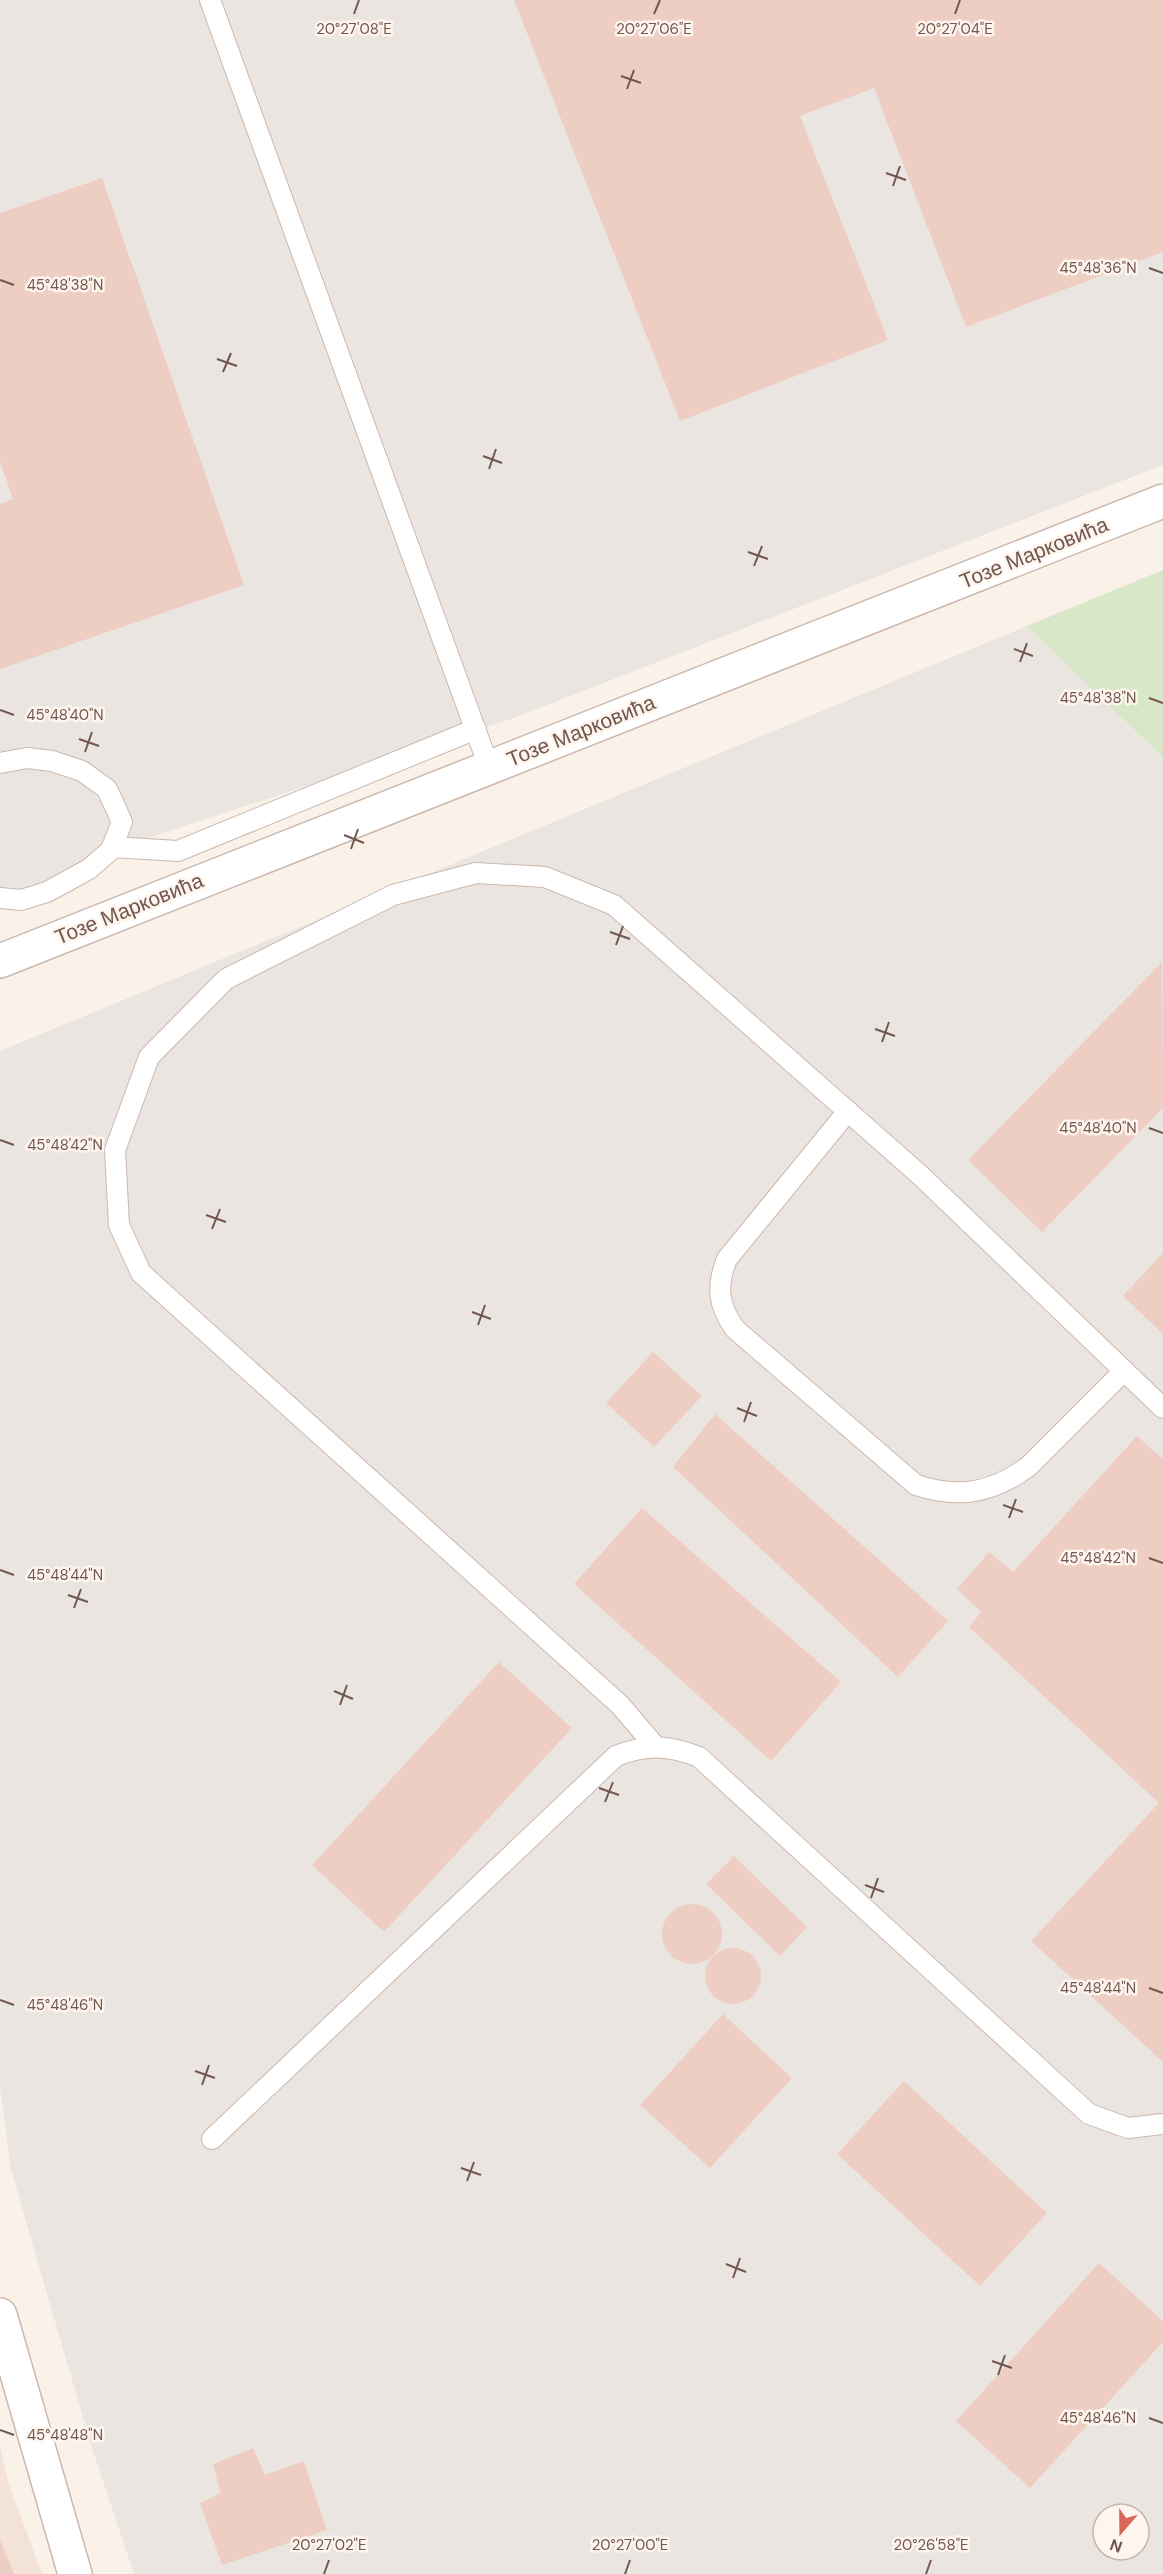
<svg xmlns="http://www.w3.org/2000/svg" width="1163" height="2574" font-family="'DM Sans',sans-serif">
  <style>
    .residential { fill: #f2e2d7 }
    .industrial { fill: #ebe5e1; fill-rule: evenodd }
    .green { fill: #d8e7c7 }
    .building { fill: #eecec2 }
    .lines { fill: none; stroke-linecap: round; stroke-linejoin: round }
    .service-casing { stroke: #ccb8ae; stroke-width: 22 }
    .minor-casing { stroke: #ccb8ae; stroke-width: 36 }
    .service { stroke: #fff; stroke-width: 20 }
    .minor { stroke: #fff; stroke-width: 33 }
    .ticks { fill: none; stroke: #72574e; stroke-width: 2 }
    .labels { text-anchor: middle; stroke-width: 5; stroke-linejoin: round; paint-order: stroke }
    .street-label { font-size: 21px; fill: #72574e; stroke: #fdf5ee }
    .ticks-label { font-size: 15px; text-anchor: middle; fill: #72574e; stroke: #fdf5ee; stroke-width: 5; stroke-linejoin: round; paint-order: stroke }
  </style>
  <rect width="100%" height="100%" fill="#faf1e8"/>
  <!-- residential -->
  <polygon class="residential" points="0,2446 9,2485 42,2574 0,2574"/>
  <!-- industrial -->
  <g class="industrial">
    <polygon points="0,0 1163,0 1163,465 511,719 111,850 0,908"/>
    <path d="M1027 626 1163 758V2574H134L91 2445 11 2170 0 2088V1051ZM1103 2514H1139V2550H1103Z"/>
  </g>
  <!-- green -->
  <polygon class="green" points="1163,570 1163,758 1027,626"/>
  <!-- building -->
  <g class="building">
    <polygon points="514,0 1163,0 1163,252 966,327 874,88 800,116 888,340 680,421"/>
    <polygon points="102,178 244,585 0,669 0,504 13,499 0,461 0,213"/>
    <polygon points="1162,962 1163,1108 1042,1232 968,1160"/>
    <polygon points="1163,1253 1163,1334 1123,1296"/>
    <polygon points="653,1352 702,1396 654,1447 606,1403"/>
    <polygon points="715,1414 948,1621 898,1677 673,1467"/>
    <polygon points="1137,1436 1163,1459 1163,2062 1031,1941 1159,1803 969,1627 981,1612 957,1589 989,1552 1013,1572"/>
    <polygon points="642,1508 841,1682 771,1761 574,1584"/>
    <polygon points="499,1662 572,1728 384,1932 312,1865"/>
    <polygon points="734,1856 807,1927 780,1956 706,1884"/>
    <circle cx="692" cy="1934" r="30"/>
    <circle cx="733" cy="1976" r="28"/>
    <polygon points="723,2014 792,2078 710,2168 640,2105"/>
    <polygon points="904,2081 1047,2213 980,2286 837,2154"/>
    <polygon points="1099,2263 1163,2321 1163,2342 1030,2488 956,2421"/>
    <polygon points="253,2448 265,2475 304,2461 327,2530 222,2565 200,2503 221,2493 213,2464"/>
    <polygon points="0,2540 14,2574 0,2574"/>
  </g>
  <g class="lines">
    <!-- service casing -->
    <g class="service-casing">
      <g id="service">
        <polyline points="210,0 489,767"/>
        <polyline points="0,763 27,758 52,761 82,771 107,789 122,822 111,850 89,869 47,892 21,900 0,898"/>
        <polyline points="112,847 178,851 476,729"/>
        <path d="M848 1111 727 1259C716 1286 718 1305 735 1329L916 1485C959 1499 993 1493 1029 1466L1124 1371"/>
        <polyline points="655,1746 620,1705 141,1273 119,1225 115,1150 149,1057 226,979 393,895 476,873 545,877 614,905 920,1175 1163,1408"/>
        <path d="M212 2139 616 1756C646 1744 669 1745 699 1757L1089 2114 1128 2128 1163 2124"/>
      </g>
    </g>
    <!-- minor casing -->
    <g class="minor-casing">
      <g id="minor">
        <polyline points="0,961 1163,501"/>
        <polyline points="0,2315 75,2574"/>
      </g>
    </g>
    <!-- service -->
    <use href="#service" class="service"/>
    <!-- minor -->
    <use href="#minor" class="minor"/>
  </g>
  <!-- ticks -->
  <path class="ticks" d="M354 14 359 0M654 14 660 0M955 14 960 0M621 76 641 83M627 89 634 70M886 173 906 180M893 186 900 166M1149 268 1163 273M0 280 14 285M217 359 237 366M223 372 231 353M483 456 502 463M489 469 496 449M748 552 768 559M754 566 762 546M1014 649 1033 656M1020 662 1027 643M1149 698 1163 703M0 710 14 715M79 739 99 746M85 752 92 732M344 835 364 843M351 849 358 829M610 932 630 939M616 945 623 926M875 1029 895 1036M882 1042 889 1022M1149 1128 1163 1133M0 1140 14 1145M206 1215 226 1222M212 1229 220 1209M472 1312 491 1319M478 1325 485 1305M737 1408 757 1416M744 1422 751 1402M1003 1505 1023 1512M1009 1518 1016 1499M1149 1558 1163 1563M0 1570 14 1575M68 1595 88 1602M74 1608 81 1589M334 1691 353 1699M340 1705 347 1685M599 1788 619 1795M605 1802 613 1782M865 1885 884 1892M871 1898 878 1878M1149 1988 1163 1993M0 2000 14 2005M195 2071 215 2078M202 2085 209 2065M461 2168 481 2175M467 2181 474 2162M726 2264 746 2272M733 2278 740 2258M992 2361 1012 2368M998 2375 1005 2355M1149 2418 1163 2423M0 2430 14 2435M324 2574 329 2560M625 2574 630 2560M926 2574 931 2560"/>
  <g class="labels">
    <!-- street labels -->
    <g class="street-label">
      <text transform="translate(1034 553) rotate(-22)" y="7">Тозе Марковића</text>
      <text transform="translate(581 731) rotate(-22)" y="7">Тозе Марковића</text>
      <text transform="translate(129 909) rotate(-22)" y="7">Тозе Марковића</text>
    </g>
  </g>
  <g class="ticks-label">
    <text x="654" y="34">20°27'06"E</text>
    <text x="354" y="34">20°27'08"E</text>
    <text x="955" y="34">20°27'04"E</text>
    <text x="1098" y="273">45°48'36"N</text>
    <text x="65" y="290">45°48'38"N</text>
    <text x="1098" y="703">45°48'38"N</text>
    <text x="65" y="720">45°48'40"N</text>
    <text x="1098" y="1133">45°48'40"N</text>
    <text x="65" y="1150">45°48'42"N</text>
    <text x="1098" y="1563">45°48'42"N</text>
    <text x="65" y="1580">45°48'44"N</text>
    <text x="1098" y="1993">45°48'44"N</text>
    <text x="65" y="2010">45°48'46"N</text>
    <text x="1098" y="2423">45°48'46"N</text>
    <text x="65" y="2440">45°48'48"N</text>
    <text x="329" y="2550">20°27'02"E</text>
    <text x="630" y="2550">20°27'00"E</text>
    <text x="931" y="2550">20°26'58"E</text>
  </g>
  <!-- north arrow -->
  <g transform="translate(1121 2532) rotate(200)"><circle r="28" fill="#fdf5ee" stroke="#c5b6ae" stroke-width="1.5"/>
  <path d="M0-4.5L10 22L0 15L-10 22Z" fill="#d96658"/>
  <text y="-9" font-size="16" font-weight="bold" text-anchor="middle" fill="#72574e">N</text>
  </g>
</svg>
